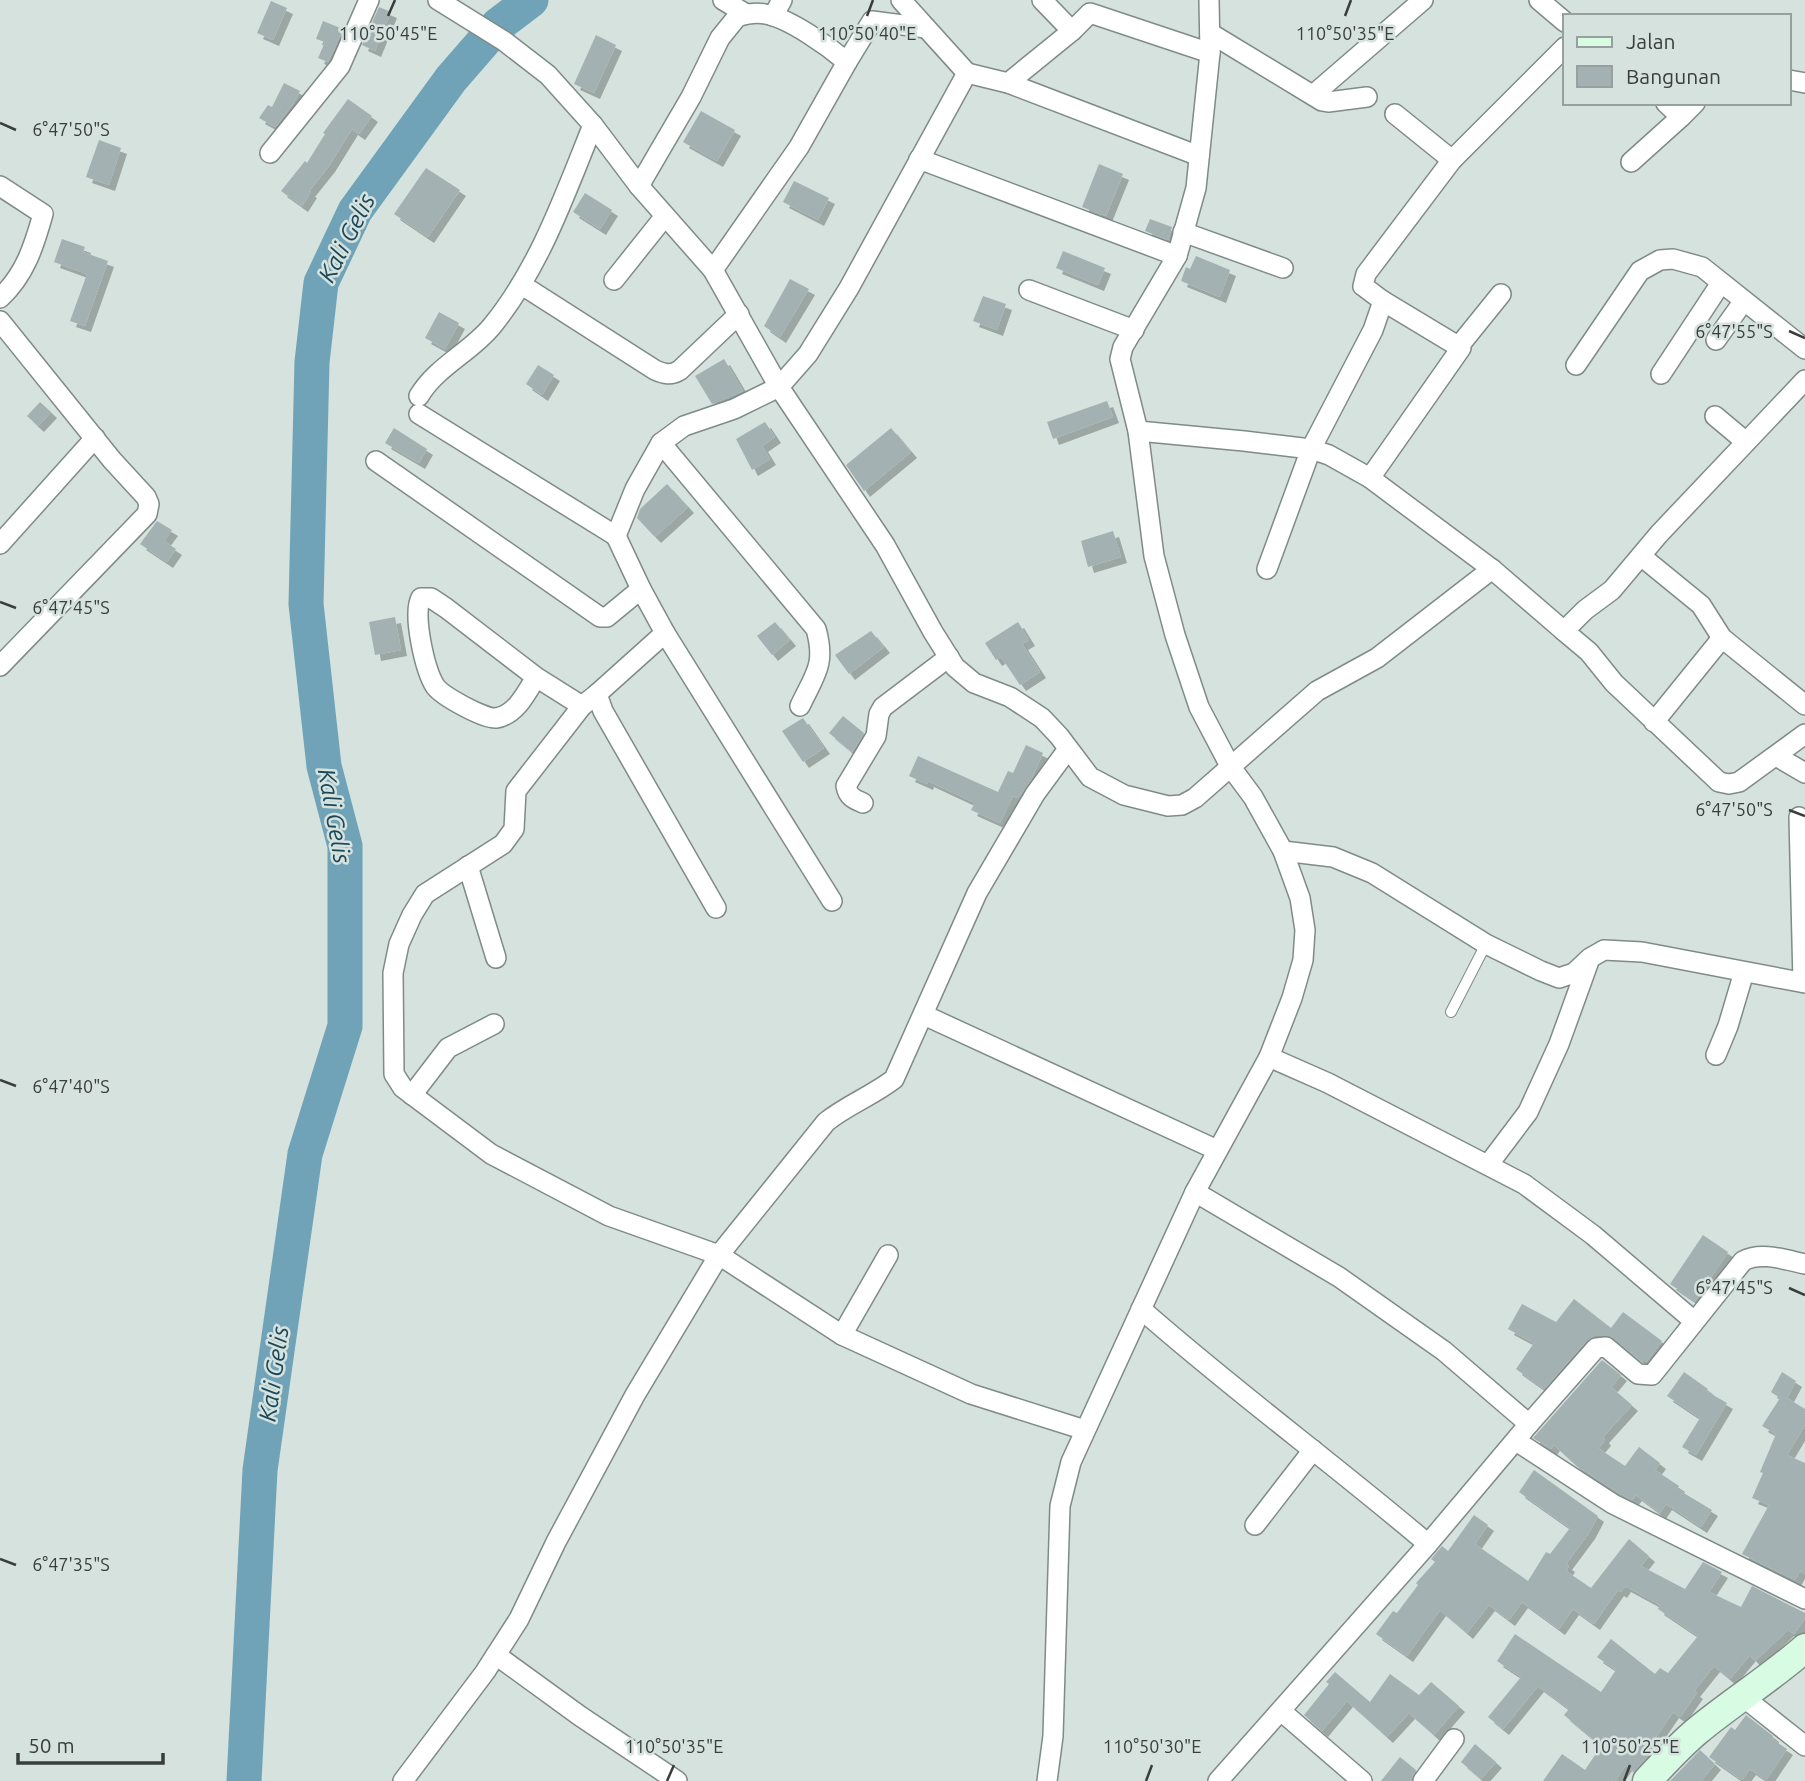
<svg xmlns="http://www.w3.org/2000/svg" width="1805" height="1781" font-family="Ubuntu,sans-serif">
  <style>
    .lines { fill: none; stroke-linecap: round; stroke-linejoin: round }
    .river { stroke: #70a3b7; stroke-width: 35 }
    .building { fill: #a4b1b2; filter: url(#shadow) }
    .lane-casing { stroke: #7f8b88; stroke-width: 12 }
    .street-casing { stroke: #7f8b88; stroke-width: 22 }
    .secondary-casing { stroke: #7f8b88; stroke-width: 31 }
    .lane { stroke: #fff; stroke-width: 10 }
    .street { stroke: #fff; stroke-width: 19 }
    .secondary { stroke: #d8fbe4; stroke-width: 28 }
    .ticks { fill: none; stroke: #393e3d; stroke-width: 2.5 }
    .labels { text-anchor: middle; stroke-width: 5; stroke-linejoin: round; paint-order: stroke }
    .water-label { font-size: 24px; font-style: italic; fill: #1b4758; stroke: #d5e2de }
    .ticks-label { font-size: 18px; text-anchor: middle; fill: #393e3d; stroke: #d5e2de; stroke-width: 5; stroke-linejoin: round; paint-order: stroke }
  </style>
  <defs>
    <filter id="shadow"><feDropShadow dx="6" dy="6" stdDeviation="0" flood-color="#0004"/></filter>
  </defs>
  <rect width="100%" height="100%" fill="#d5e2de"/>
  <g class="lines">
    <!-- river -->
    <polyline class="river" points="244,1781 260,1470 305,1154 345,1026 345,846 324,766 306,604 312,362 321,283 355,211 451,79 498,25 531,0"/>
  </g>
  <!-- building -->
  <g class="building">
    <polygon points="271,1 287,8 273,40 257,33"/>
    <polygon points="379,7 391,12 375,51 362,45"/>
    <polygon points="323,21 343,29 328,62 318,58 325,42 316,39"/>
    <polygon points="596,35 616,45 594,93 574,84"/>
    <polygon points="284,83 300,91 293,104 275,127 259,118 268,105 272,107"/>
    <polygon points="348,99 372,116 359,134 352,129 329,166 309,191 311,192 302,206 281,191 305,161 307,163 325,134 323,133"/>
    <polygon points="701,111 735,130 717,161 683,142"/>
    <polygon points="99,140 121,148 109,185 86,177"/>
    <polygon points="1099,164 1123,174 1106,216 1082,207"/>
    <polygon points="426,168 460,190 428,237 394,214"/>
    <polygon points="794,181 829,198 818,220 783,202"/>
    <polygon points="585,193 612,210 600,229 573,212"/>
    <polygon points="1150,219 1172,227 1168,240 1145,231"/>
    <polygon points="62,239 85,247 83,252 108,261 85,326 70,321 87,274 54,262"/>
    <polygon points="1063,251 1105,268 1098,285 1056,268"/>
    <polygon points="1196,256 1230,270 1220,297 1181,281 1186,267 1190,269"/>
    <polygon points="790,279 809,289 780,337 764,326"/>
    <polygon points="983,296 1006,304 997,330 973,321"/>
    <polygon points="439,312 459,323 445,349 425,338"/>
    <polygon points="724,359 743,391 712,404 695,376"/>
    <polygon points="538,365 554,375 542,395 526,384"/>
    <polygon points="1107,401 1113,417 1053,439 1047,422"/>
    <polygon points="40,402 51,412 38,426 27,416"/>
    <polygon points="765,422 775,437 762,446 770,459 752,470 736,439"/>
    <polygon points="394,428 427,449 419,463 385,443"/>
    <polygon points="891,428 911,452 864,491 846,465"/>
    <polygon points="667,484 688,507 655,537 637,518 640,509"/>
    <polygon points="157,521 172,530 164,541 176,549 167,562 140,544"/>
    <polygon points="1113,531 1121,557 1088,567 1081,541"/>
    <polygon points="395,617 401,650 375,655 369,622"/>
    <polygon points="775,622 790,640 772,655 757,636"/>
    <polygon points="1018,622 1029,640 1022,644 1040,672 1020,685 1001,657 996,660 985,643"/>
    <polygon points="871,631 884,647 849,674 835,655"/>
    <polygon points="843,716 864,733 852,752 829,733"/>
    <polygon points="803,718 824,748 803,762 782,731"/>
    <polygon points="1026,745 1043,753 1032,778 1018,798 1013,796 1000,823 971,810 975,803 928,781 927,784 909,776 918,756 998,792 1008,771 1013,773"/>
    <polygon points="1703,1235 1728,1252 1695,1301 1670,1284"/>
    <polygon points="1574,1299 1611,1328 1623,1312 1662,1341 1646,1362 1643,1362 1610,1336 1594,1336 1587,1340 1544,1389 1516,1369 1534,1343 1508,1329 1522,1304 1556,1322"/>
    <polygon points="1602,1360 1621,1375 1611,1387 1632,1405 1603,1437 1605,1440 1598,1448 1625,1466 1639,1447 1660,1463 1655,1470 1679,1486 1677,1489 1712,1510 1701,1527 1666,1504 1660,1513 1636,1495 1632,1500 1619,1493 1577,1466 1554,1445 1551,1449 1533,1438"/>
    <polygon points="1684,1372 1708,1389 1706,1391 1727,1403 1696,1455 1682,1447 1700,1418 1667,1396"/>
    <polygon points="1782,1372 1796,1381 1787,1398 1805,1409 1805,1425 1787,1455 1805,1463 1805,1574 1800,1571 1795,1580 1742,1554 1769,1505 1752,1498 1763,1473 1760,1472 1776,1434 1762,1426 1780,1398 1771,1392"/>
    <polygon points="1534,1470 1598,1516 1589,1533 1566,1564 1569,1566 1566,1571 1591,1588 1629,1539 1649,1556 1641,1566 1685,1589 1703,1562 1722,1572 1709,1592 1741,1607 1752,1586 1805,1613 1805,1618 1794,1634 1788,1630 1755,1661 1750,1655 1730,1679 1714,1666 1694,1691 1697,1693 1680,1717 1673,1712 1654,1740 1658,1744 1634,1772 1626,1765 1615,1781 1543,1781 1562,1754 1585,1770 1601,1746 1564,1715 1569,1709 1538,1686 1503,1729 1488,1717 1521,1677 1497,1661 1515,1634 1601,1692 1616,1670 1597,1657 1611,1639 1655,1674 1660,1668 1668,1673 1698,1636 1658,1609 1660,1605 1625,1586 1621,1592 1618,1590 1594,1624 1573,1609 1559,1629 1522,1602 1509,1620 1489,1605 1467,1633 1440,1610 1407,1656 1376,1634 1393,1611 1397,1613 1418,1585 1416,1583 1435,1562 1431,1559 1442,1546 1448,1551 1474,1515 1488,1525 1475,1544 1528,1581 1546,1552 1550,1554 1570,1528 1519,1492"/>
    <polygon points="1335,1672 1370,1702 1390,1674 1419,1695 1431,1682 1459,1706 1434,1735 1409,1713 1387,1737 1347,1701 1322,1731 1304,1715 1329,1684 1326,1682"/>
    <polygon points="1746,1715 1773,1736 1772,1739 1787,1749 1766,1780 1750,1769 1742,1780 1709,1757 1731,1727 1735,1730"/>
    <polygon points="1475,1744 1496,1762 1481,1779 1461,1762"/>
    <polygon points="1700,1750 1715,1764 1701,1781 1670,1781"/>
    <polygon points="1400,1757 1416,1770 1411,1781 1381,1781"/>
  </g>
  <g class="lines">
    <!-- lane casing -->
    <g class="lane-casing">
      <polyline id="lane" points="1451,1012 1486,944"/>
    </g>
    <!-- street casing -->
    <g class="street-casing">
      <g id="street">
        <polyline points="438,0 504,41 548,75 593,125 639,186 713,270 779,387 885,545 933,632 955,667 974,683 1010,697 1042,718 1059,736 1090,777 1124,795 1168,806 1182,805 1195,798 1317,691 1377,658 1492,569"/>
        <polyline points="723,0 746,14"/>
        <polyline points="901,0 967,73"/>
        <polyline points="1042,0 1072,31"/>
        <polyline points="1539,0 1565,22"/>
        <polyline points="773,16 782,0"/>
        <polyline points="1210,33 1322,101 1328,102 1367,97"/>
        <polyline points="847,62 872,21 926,28"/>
        <polyline points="1789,80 1805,83"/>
        <polyline points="1008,83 1199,156"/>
        <polyline points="1313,95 1423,0"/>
        <polyline points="1666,103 1681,117 1695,103"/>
        <polyline points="1395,114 1452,160"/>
        <polyline points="270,153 340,66 369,0"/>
        <polyline points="919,159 1177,256"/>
        <polyline points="1631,162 1681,117"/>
        <path d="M0 186 43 214C34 246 25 275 0 298"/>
        <path d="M639 186 691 97 720 38 737 17C746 14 755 12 765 14 789 18 828 46 847 62L799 147 713 270"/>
        <polyline points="1183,232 1283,268"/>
        <polyline points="614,280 665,216"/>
        <path d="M522 285 655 370C664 374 671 376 680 370L739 314"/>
        <polyline points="1029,290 1134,330"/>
        <polyline points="0,321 112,460 146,497 149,504 147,514 0,666"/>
        <polyline points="1716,340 1743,302"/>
        <polyline points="1459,346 1501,294"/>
        <polyline points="1576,365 1640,271 1660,260 1673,259 1702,267 1805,349"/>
        <polyline points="1661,374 1721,283"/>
        <path d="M419 396C437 366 471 352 492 326 540 267 565 194 593 125"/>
        <polyline points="419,414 616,536"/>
        <polyline points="1715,416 1746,442"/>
        <polyline points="1138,431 1244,441 1311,449 1329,455 1370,478 1492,569 1564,631 1585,610 1612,590 1659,534 1805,380"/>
        <path d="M661 443 816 629C826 665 815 674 800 706"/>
        <polyline points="376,461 600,617 607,617 641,589"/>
        <polyline points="1370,478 1461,348 1383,301"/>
        <polyline points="0,544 95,438"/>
        <polyline points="1641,556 1701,605 1722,638 1805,705"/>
        <polyline points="1267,569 1311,449 1373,330 1383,301 1363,286 1366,274 1452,160 1565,47"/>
        <polyline points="1564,631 1589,652 1614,683 1719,782 1729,784 1739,782 1805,734"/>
        <polyline points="665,633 641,589 616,536 635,489 661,443 684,426 734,409 779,387 808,354 849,288 967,73 1008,83 1072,31 1090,13 1210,53"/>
        <path d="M536 677 446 608 431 598H421C412 614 425 670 435 686 442 696 484 719 496 718 516 715 527 692 536 677L582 706"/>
        <polyline points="597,694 665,633 832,901"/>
        <polyline points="1654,722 1722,638"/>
        <polyline points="1776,756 1805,773"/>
        <path d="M863 803C854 799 848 797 846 786L876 736 879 714 883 707 949 657"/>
        <polyline points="1799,817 1803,982"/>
        <polyline points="1283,851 1333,857 1372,873 1486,944 1541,971 1559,978 1574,973 1590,958 1604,950 1642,952 1805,983"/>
        <polyline points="468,866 496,958"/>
        <polyline points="716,908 603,711 597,694 582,706 516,791 514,829 503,844 425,894 412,915 399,944 393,973 394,1074 403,1088 491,1154 609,1216 719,1255 842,1335 971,1394 1085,1430"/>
        <polyline points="924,1015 1217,1150"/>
        <polyline points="1716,1055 1728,1026 1744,972"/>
        <polyline points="1269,1057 1328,1083 1524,1184 1593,1235 1694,1321"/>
        <polyline points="412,1095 448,1048 494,1024"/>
        <polyline points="1488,1165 1528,1112 1559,1044 1589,961"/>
        <polyline points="1195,1192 1339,1277 1444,1351 1529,1424"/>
        <path d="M1141 1309C1234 1391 1334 1464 1428 1544"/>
        <polyline points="842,1335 888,1255"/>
        <polyline points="1516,1441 1613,1504 1805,1599"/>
        <polyline points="1255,1525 1313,1450"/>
        <polyline points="496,1655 580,1716 677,1781"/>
        <polyline points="1742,1696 1805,1746"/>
        <polyline points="1281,1711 1362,1781"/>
        <path d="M403 1781 485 1672 519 1619 556 1542 635 1395 719 1255 826 1122C847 1105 872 1096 894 1079L977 893 1035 794 1068 749"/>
        <polyline points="1047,1781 1053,1736 1060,1506 1071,1462 1195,1192 1269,1057 1292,998 1303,960 1305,930 1300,898 1283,851 1253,797 1230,766 1199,707 1175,635 1154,556 1138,431 1120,359 1123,347 1177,256 1196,188 1210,53 1209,0"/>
        <path d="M1218 1781 1428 1544 1529 1424 1596 1348 1606 1347 1638 1374 1652 1375 1743 1261C1761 1251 1786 1260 1805 1264"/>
        <polyline points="1423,1781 1454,1739"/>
      </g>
    </g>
    <!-- secondary casing -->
    <g class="secondary-casing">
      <path id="secondary" d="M1647 1781C1663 1764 1679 1746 1697 1731 1732 1702 1771 1678 1805 1648"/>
    </g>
    <!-- lane -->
    <use href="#lane" class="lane"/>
    <!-- street -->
    <use href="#street" class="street"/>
    <!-- secondary -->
    <use href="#secondary" class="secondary"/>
  </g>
  <!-- ticks -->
  <path class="ticks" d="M388 16 395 0M867 16 873 0M1345 16 1351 0M0 123 16 130M1789 331 1805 338M0 602 16 608M1789 810 1805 816M0 1080 16 1086M1789 1288 1805 1295M0 1559 16 1565M667 1781 674 1765M1146 1781 1152 1765M1624 1781 1630 1765"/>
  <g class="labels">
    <!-- water labels -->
    <g class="water-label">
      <text transform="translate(347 238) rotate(-63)" y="8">Kali Gelis</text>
      <text transform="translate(334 816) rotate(80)" y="8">Kali Gelis</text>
      <text transform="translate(274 1374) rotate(-82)" y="8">Kali Gelis</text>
    </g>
  </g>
  <g class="ticks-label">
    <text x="388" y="40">110°50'45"E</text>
    <text x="867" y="40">110°50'40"E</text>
    <text x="1345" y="40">110°50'35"E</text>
    <text x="71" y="136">6°47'50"S</text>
    <text x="1734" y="338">6°47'55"S</text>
    <text x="71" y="614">6°47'45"S</text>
    <text x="1734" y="816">6°47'50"S</text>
    <text x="71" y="1093">6°47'40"S</text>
    <text x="1734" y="1294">6°47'45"S</text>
    <text x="71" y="1571">6°47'35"S</text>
    <text x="674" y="1753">110°50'35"E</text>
    <text x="1152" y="1753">110°50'30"E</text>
    <text x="1630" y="1753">110°50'25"E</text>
  </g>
  <!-- legend -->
  <rect x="1563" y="14" width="228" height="91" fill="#d5e2de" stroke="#97a09e" stroke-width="2"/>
  <rect x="1577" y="37" width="35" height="10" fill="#d8fbe4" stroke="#97a09e" stroke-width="2"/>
  <text x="1626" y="49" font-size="21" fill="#393e3d">Jalan</text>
  <rect x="1577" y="66" width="35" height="21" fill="#a4b1b2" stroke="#97a09e" stroke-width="2"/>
  <text x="1626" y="84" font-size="21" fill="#393e3d">Bangunan</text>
  <!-- scale -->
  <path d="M18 1753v10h145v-10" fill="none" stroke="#393e3d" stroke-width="3.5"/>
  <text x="28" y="1753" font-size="21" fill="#393e3d" stroke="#d5e2de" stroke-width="5" paint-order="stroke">50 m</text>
</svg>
